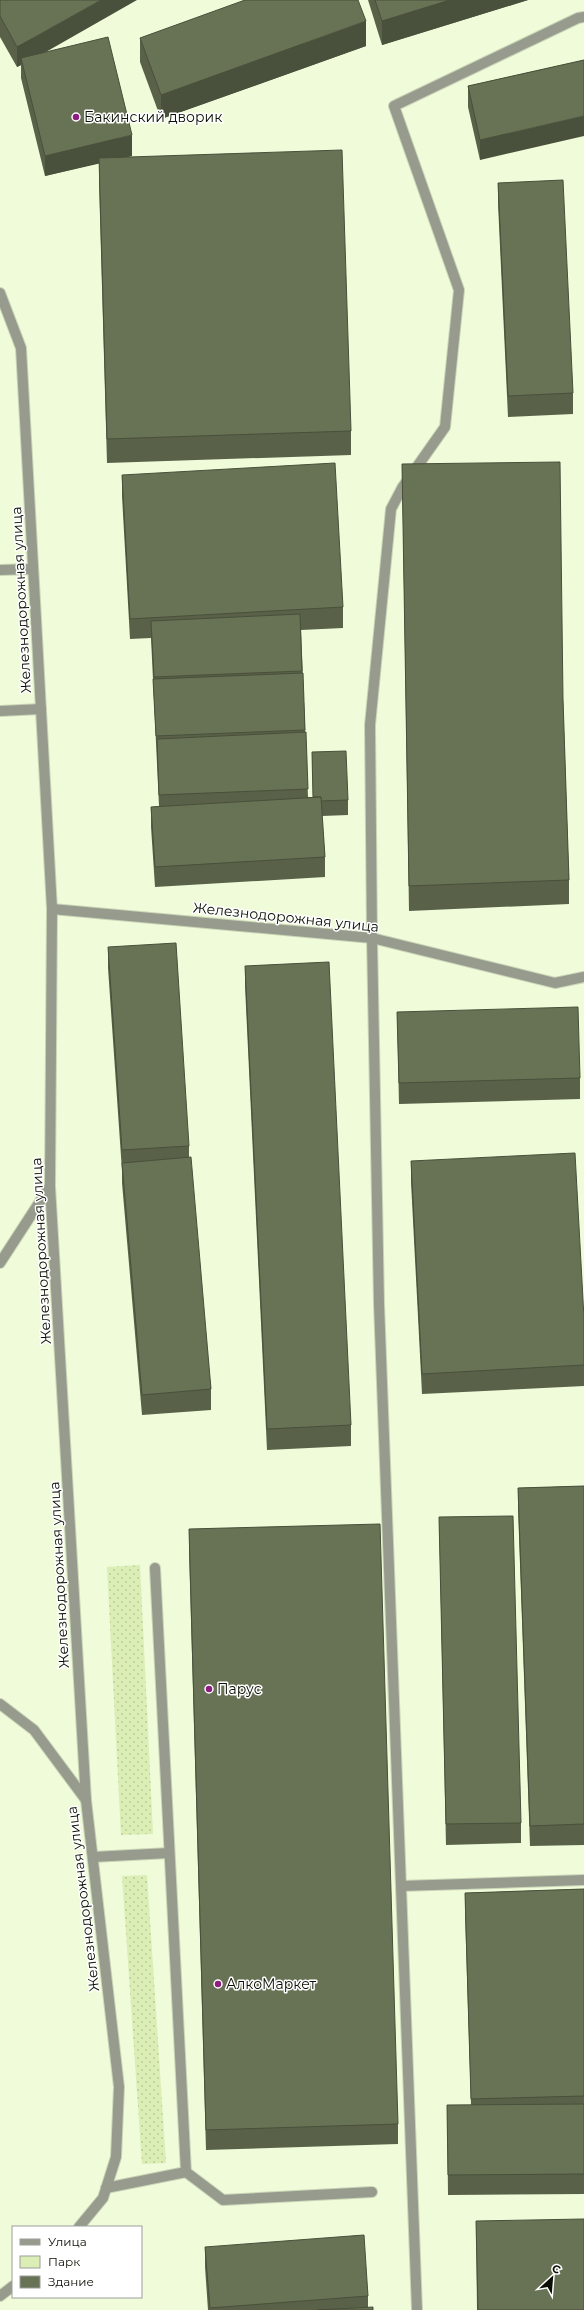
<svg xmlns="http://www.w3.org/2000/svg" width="584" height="2310" font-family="Montserrat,sans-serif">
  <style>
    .green { fill: url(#green-dots) }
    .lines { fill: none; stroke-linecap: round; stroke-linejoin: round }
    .service-casing { stroke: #cad5b7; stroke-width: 12 }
    .minor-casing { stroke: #cad5b7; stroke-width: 12 }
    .service { stroke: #969b8d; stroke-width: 10 }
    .minor { stroke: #969b8d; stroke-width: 10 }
    .wall { fill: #596248 }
    .shaded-wall { fill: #49503b }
    .building { fill: #687254; stroke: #49503b }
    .poi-dot { fill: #8d1e81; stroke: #fff; stroke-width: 1.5 }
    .labels { text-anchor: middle; stroke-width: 3; stroke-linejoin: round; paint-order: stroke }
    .poi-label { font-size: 14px; fill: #0a0e04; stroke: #fff; text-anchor: start }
    .street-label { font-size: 14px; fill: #0a0e04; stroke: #fff }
  </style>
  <defs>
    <pattern id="green-dots" width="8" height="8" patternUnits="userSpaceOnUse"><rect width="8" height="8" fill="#dbeeb5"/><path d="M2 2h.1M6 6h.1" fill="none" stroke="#bbcb9a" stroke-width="1.8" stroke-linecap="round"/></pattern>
  </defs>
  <rect width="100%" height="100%" fill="#effbd9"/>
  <!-- green -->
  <g class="green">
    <polygon points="140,1565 153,1834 121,1835 107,1567"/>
    <polygon points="147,1875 166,2163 142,2164 122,1876"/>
  </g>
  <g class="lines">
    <!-- service casing -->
    <g class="service-casing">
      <g id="service">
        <polyline points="0,570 33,569"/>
        <polyline points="0,711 41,709"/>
        <polyline points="52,909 372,938 555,983 584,977"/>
        <polyline points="93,1857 169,1853"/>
        <polyline points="401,1886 584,1880"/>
        <polyline points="186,2172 223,2200 372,2192"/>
        <polyline points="106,2188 186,2172 155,1568"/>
        <polyline points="417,2310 379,1304 372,938 370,725 391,509 402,488 445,427 459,290 394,106 578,18 584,17"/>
      </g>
    </g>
    <!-- minor casing -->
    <g class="minor-casing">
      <g id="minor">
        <polyline points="0,293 21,348 52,909 50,1186 86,1800 119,2087 116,2157 103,2198 79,2227"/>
        <polyline points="0,1263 50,1186"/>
        <polyline points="0,1704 34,1730 86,1800"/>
        <polyline points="0,2296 13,2286"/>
      </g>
    </g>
    <!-- service -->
    <use href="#service" class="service"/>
    <!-- minor -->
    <use href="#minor" class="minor"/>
  </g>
  <!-- wall -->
  <g class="wall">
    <polygon points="0,0 44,53 132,156 126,157 351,431 351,455 107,463 99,182 99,163 45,176 21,78 21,65 17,67 0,37"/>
    <polygon points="368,0 528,0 382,45"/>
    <polygon points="140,38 366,46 161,119 140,62"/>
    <polygon points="584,60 480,160 468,107 468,86"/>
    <polygon points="498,183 573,393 573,414 508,417 498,204"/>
    <polygon points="402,464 563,699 569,880 569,904 409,911"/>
    <polygon points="122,475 343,607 343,628 301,630 308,797 313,797 312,752 348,800 348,815 322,816 325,857 325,877 155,887 151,827 151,807 159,806 151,638 130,639 122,496"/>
    <polygon points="108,947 189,1146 189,1157 211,1389 211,1410 142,1415 122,1183 122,1171 108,968"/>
    <polygon points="245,966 351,1425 351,1446 267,1450 245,986"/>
    <polygon points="397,1012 580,1078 580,1099 399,1104"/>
    <polygon points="411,1161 584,1318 584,1386 422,1394 411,1182"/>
    <polygon points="584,1486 584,1845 530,1846 518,1508 518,1488"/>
    <polygon points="439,1517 521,1823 521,1843 446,1845"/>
    <polygon points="189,1529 398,2124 398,2144 206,2150 189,1550"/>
    <polygon points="584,1889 584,2194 448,2195 447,2105 471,2105 465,1913 465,1893"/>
    <polygon points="476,2221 584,2310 477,2310"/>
    <polygon points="205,2247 368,2296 368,2307 373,2310 208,2310 205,2267"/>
  </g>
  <!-- shaded-wall -->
  <g class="shaded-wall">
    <polygon points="101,0 137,0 23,65 21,58 21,65 17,67 17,47"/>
    <polygon points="450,0 528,0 382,45 382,21"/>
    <polygon points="366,21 366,46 161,119 161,95"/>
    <polygon points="584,116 584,136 480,160 480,140"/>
    <polygon points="132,135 132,156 45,176 45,156"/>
  </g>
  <!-- building -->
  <g class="building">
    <polygon points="0,0 101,0 17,47 0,16"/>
    <polygon points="245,0 358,0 366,21 161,95 140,38"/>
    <polygon points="375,0 450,0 382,21"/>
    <polygon points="108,37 132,135 45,156 21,58"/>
    <polygon points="584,60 584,116 480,140 468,86"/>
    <polygon points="342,150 351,431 107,439 99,158"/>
    <polygon points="563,180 573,393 508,396 498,183"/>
    <polygon points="560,462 563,699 569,880 409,886 402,464"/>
    <polygon points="335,463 343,607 130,619 122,475"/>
    <polygon points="300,614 302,671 154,677 151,621"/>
    <polygon points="303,673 305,730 156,736 153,679"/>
    <polygon points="306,732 308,789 159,795 157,739"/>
    <polygon points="346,751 348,800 321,801 321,797 313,797 312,752"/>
    <polygon points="321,797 325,857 155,867 151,807"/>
    <polygon points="176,943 189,1146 122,1150 108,947"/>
    <polygon points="329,962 351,1425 267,1429 245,966"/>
    <polygon points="578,1007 580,1078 399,1083 397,1012"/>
    <polygon points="575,1153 584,1318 584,1365 422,1374 411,1161"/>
    <polygon points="191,1157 211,1389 142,1395 122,1163"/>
    <polygon points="584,1486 584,1824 530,1826 518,1488"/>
    <polygon points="513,1516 521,1823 446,1824 439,1517"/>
    <polygon points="380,1524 398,2124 206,2130 189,1529"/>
    <polygon points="584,1889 584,2096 471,2099 465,1893"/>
    <polygon points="584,2104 584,2174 448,2175 447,2105"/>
    <polygon points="584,2219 584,2310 478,2310 476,2221"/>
    <polygon points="364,2235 368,2296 210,2308 205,2247"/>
    <polygon points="373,2307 373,2310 317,2310"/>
  </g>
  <!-- markers -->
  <g class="poi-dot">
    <circle cx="76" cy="117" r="4"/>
    <circle cx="209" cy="1689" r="4"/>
    <circle cx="218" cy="1984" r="4"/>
  </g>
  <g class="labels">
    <!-- poi labels -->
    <g class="poi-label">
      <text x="84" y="122">Бакинский дворик</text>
      <text x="217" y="1694">Парус</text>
      <text x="226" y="1989">АлкоМаркет</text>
    </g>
    <!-- street labels -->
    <g class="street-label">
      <text transform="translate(21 600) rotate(-93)" y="5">Железнодорожная улица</text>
      <text transform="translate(286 917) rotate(6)" y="5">Железнодорожная улица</text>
      <text transform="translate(41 1251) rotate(-93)" y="5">Железнодорожная улица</text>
      <text transform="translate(59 1575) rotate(-93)" y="5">Железнодорожная улица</text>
      <text transform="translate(83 1899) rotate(-97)" y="5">Железнодорожная улица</text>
    </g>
  </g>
  <!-- legend -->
  <rect x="12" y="2226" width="130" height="72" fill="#ffffff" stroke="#9d9f9b"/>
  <rect x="20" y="2239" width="20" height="6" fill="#969b8d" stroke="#9d9f9b"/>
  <text x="48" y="2246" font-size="12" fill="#0a0e04">Улица</text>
  <rect x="20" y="2256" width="20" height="12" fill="#dbeeb5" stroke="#9d9f9b"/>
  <text x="48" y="2266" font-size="12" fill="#0a0e04">Парк</text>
  <rect x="20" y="2276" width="20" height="12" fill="#687254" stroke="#9d9f9b"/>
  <text x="48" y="2286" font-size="12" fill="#0a0e04">Здание</text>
  <!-- north arrow -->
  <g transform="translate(552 2278) rotate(26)" stroke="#ffffff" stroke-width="3" paint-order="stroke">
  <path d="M0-3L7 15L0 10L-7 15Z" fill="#0a0e04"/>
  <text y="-6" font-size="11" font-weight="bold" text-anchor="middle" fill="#0a0e04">С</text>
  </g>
</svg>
